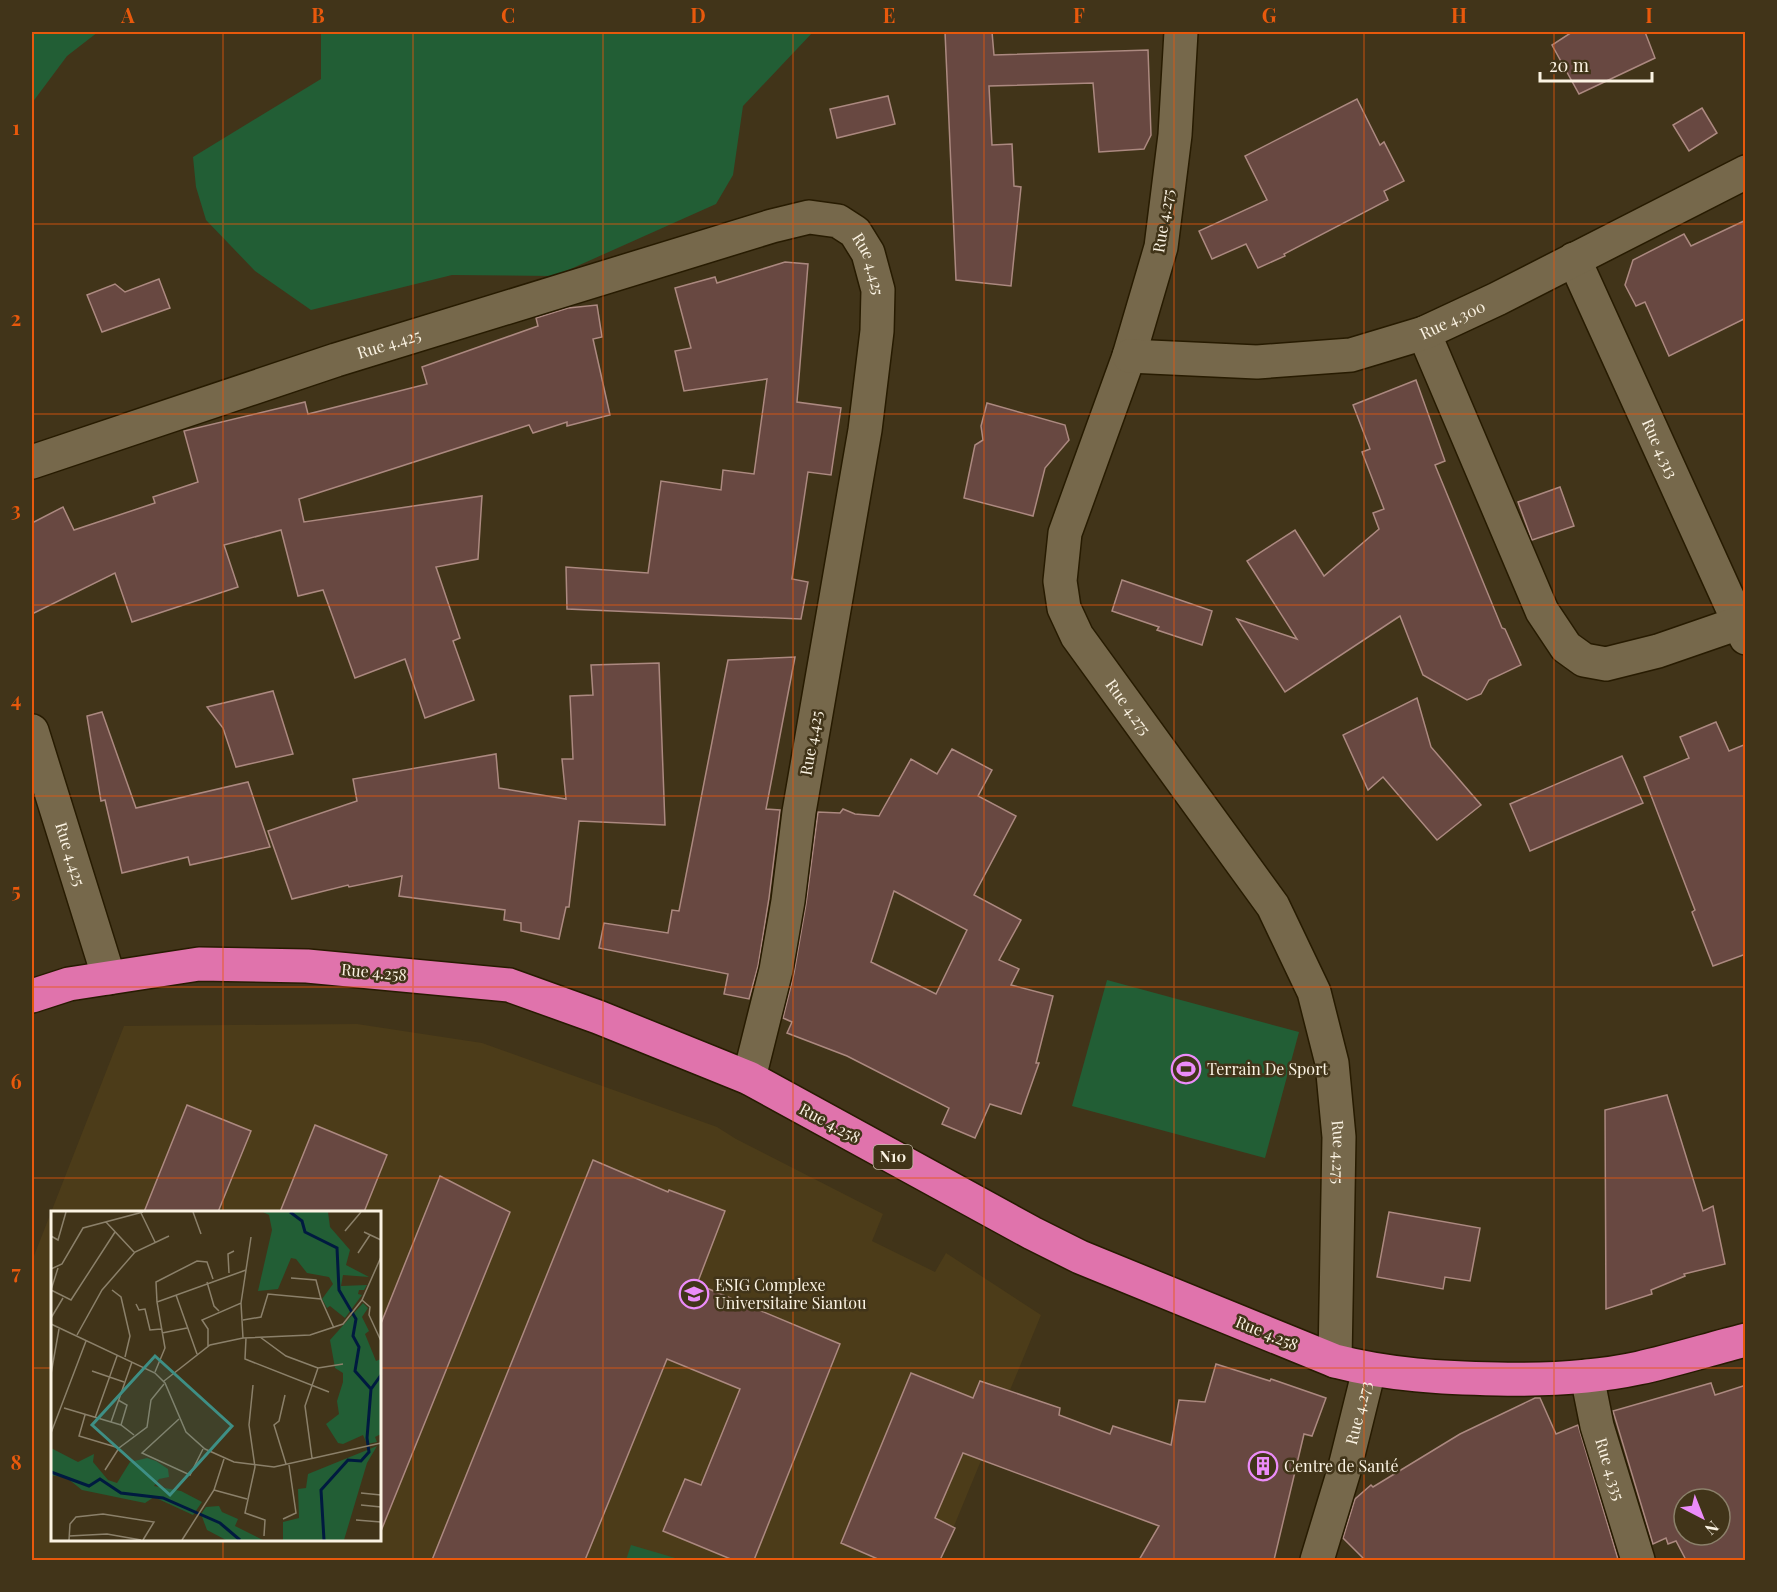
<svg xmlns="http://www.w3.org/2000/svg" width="1777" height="1592" font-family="'Playfair Display',serif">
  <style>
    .built { fill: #4c3c19; fill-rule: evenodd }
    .green { fill: #225e35 }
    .building { fill: #684841; stroke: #ac8980; stroke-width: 1.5; fill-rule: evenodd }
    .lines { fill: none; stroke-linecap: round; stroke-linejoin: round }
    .street-casing { stroke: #271b01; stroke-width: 36 }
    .highway-casing { stroke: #271b01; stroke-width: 36 }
    .street { stroke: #76684b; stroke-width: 33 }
    .highway { stroke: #e073ac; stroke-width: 33 }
    .grid { fill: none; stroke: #e8590c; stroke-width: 1.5; stroke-opacity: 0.55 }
    .labels { text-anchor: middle; stroke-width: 5; stroke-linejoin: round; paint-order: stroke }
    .shield { fill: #413419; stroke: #c3baa6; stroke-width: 1.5 }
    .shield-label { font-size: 15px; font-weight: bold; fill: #fbf3e3 }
    .street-label { font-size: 16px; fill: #fbf3e3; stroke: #413419 }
    .poi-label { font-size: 16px; fill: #fbf3e3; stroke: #413419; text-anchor: start }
    .inset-river { fill: none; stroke: #001a40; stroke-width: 3 }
    .inset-road { fill: none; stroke: #8b806a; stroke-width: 1.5 }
    .view { fill: #3e8f85; fill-opacity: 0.15; stroke: #3e8f85; stroke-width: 3 }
    .inset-edge { fill: none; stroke: #fbf3e3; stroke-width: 3 }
    .neatline { fill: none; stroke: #e8590c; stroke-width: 2 }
    .grid-label { font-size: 20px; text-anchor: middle; font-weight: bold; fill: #e8590c }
  </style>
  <rect width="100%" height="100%" fill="#413419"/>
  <!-- built -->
  <path class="built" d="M357 1024 482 1043 717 1127 736 1139 883 1214 872 1241 935 1272 946 1253 1041 1315 940 1560H32V1261L124 1026ZM52 1212H380V1540H52Z"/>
  <!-- green -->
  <g class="green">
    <polygon points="32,32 98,32 67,56 32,103"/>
    <polygon points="321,32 813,32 743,106 733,175 716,204 555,276 452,275 311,310 255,271 206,220 196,187 193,157 321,79"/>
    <polygon points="1107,980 1299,1032 1265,1158 1072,1106"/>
    <polygon points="631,1545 682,1560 626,1560"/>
  </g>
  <!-- building -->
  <g class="building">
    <polygon points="945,32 992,32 994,55 1148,50 1151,135 1144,149 1099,152 1093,83 989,86 992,145 1012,144 1014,186 1021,187 1011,286 956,280"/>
    <polygon points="1572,32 1645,32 1655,58 1579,94 1552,45"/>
    <polygon points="888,96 895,124 837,138 830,109"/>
    <polygon points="1357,99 1380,145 1384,142 1404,181 1384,191 1388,200 1284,254 1285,256 1258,268 1246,244 1212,259 1199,231 1267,200 1245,156"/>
    <polygon points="1702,108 1717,133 1689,151 1673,125"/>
    <polygon points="1746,220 1746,318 1669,356 1645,302 1636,306 1625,285 1633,260 1684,234 1691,246"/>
    <polygon points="785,262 808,264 797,402 841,408 831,475 808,472 792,579 808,582 801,619 567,609 566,567 648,573 661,481 721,490 723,470 754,474 767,379 684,391 675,351 691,348 675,288 715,277 717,283"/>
    <polygon points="159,279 170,308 102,332 87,295 115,284 125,292"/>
    <polygon points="597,305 602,337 593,339 610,415 567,426 567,422 533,433 529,425 299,499 304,522 482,496 478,559 436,567 460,638 453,641 474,700 425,718 405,659 355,678 323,590 298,596 281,530 224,545 238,587 132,622 115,573 32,614 32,523 63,507 74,530 155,503 153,497 198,482 184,431 305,402 308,414 427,384 422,367 538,326 536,318 568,308"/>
    <polygon points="1416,380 1445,461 1435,465 1502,628 1505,629 1521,665 1489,680 1481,694 1467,700 1423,675 1400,616 1285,692 1237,619 1297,639 1247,561 1295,530 1324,576 1379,529 1373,513 1384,509 1362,452 1370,449 1353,405"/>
    <polygon points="987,403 1065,425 1069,440 1045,468 1033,516 964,498 975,445 983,440 981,426"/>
    <polygon points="1560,487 1574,526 1532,540 1518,502"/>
    <polygon points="1122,580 1212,611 1202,645 1157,630 1159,627 1112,611"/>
    <polygon points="795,657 766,809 780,810 769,898 758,966 749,999 724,994 728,974 599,948 604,923 668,933 672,910 679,911 728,660"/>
    <polygon points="659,663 665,825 579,821 569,907 566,907 559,939 521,931 521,923 504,920 505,910 399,896 402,876 349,887 348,885 292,899 268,831 357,801 353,779 496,754 499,788 566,799 562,759 573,759 570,696 593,695 591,665"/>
    <polygon points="273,691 293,754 236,767 223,728 207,707"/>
    <polygon points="1417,698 1431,747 1481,805 1437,840 1383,777 1368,790 1343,735"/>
    <polygon points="102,712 136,808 248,782 270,847 190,865 188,857 122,873 105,800 101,801 87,716"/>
    <polygon points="1716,722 1729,751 1746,744 1746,954 1713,966 1692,912 1695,910 1644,777 1689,758 1680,737"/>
    <path d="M952 749 992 770 978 796 1016 816 974 895 1021 920 999 960 1019 969 1011 985 1053 996 1036 1063H1039L1021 1114 990 1104 975 1138 942 1124 949 1108 847 1056 787 1033 792 1022 783 1018 794 973 806 904 818 812 840 813 843 809 855 814 879 816 911 759 937 774ZM894 891 967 930 936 994 871 962Z"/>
    <polygon points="1622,756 1643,803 1530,851 1510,804"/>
    <polygon points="1667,1095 1703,1211 1713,1206 1725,1264 1684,1274 1685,1276 1651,1290 1652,1294 1606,1309 1605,1110"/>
    <polygon points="187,1105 251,1131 218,1212 144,1212"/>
    <polygon points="315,1125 387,1155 364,1212 280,1212"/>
    <polygon points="593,1160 668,1192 669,1190 725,1211 697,1284 840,1344 754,1560 733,1560 663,1531 685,1479 701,1485 740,1389 667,1359 585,1560 432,1560"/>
    <polygon points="440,1176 510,1212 381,1531 380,1326"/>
    <polygon points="1389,1212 1480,1228 1470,1281 1445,1277 1443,1289 1377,1277"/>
    <polygon points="1216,1364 1270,1381 1271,1379 1326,1398 1312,1436 1304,1434 1274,1560 1139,1560 1159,1526 963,1453 935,1518 955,1528 940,1560 880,1560 841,1543 911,1373 973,1398 980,1381 1060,1408 1059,1415 1110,1434 1113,1426 1171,1445 1179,1400 1205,1402"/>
    <path d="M1711 1383 1715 1395 1746 1385V1560H1686L1676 1541 1668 1544 1666 1538 1653 1544 1613 1411ZM1684 1499H1720V1535H1684Z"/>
    <polygon points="1535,1398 1540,1398 1556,1434 1578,1425 1618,1559 1614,1560 1365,1560 1343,1538 1355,1499 1371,1485 1373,1487 1460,1434"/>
  </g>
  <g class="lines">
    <!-- street casing -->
    <g class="street-casing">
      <g id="street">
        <path id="s1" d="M1181 32 1175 135 1161 247 1129 356 1065 533 1060 581 1064 608 1077 636 1273 906 1314 992 1332 1063 1339 1137 1335 1361"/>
        <path id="s2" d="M1574 259 1746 638"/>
        <polyline points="1424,333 1542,611 1566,647 1584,660 1606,664 1658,651 1739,623"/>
        <path id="s3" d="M1129 356 1257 362 1351 355 1424 333 1497 299 1746 172"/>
        <path id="s4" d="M32 462 336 360 772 226 809 217 838 221 855 232 868 253 878 290 877 331 865 430 799 812 788 901 776 970 749 1078"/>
        <path id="s5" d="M32 731 109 978"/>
        <path id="s6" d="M1587 1376 1597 1426 1638 1560"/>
        <path id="s7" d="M1317 1560 1344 1471 1369 1370"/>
      </g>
    </g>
    <!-- highway casing -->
    <g class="highway-casing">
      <path id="highway" d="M32 996 69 984 199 964 307 966 509 985 598 1017 749 1078 1032 1233 1080 1257 1335 1361C1389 1375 1443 1378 1498 1379 1545 1380 1593 1378 1639 1368 1675 1360 1710 1349 1746 1340"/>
    </g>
    <!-- street -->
    <use href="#street" class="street"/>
    <!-- highway -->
    <use href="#highway" class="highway"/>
  </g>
  <!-- grid -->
  <path class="grid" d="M223 32V1212M413 32V1560M603 32V1560M793 32V1560M984 32V1560M1174 32V1560M1364 32V1560M1554 32V1560M32 224H1746M32 414H1746M32 605H1746M32 796H1746M32 987H1746M32 1178H1746M32 1368H52M380 1368H1746M223 1540V1560"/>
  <!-- icons -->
  <defs>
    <g id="stadium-ring" transform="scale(1.5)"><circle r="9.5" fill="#413419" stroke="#ec8cfa" stroke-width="1.5"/><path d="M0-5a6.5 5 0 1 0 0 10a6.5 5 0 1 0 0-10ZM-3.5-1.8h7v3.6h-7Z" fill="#ec8cfa"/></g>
    <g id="university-ring" transform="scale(1.5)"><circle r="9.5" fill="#413419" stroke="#ec8cfa" stroke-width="1.5"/><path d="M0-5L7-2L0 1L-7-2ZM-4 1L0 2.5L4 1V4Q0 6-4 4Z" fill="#ec8cfa"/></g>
    <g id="building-ring" transform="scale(1.5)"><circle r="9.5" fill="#413419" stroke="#ec8cfa" stroke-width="1.5"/><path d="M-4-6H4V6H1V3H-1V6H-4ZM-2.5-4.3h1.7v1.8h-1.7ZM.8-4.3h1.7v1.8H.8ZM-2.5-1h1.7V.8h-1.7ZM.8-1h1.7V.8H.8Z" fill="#ec8cfa"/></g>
  </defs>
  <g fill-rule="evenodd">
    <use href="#stadium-ring" x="1186" y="1069"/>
    <use href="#university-ring" x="694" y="1294"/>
    <use href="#building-ring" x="1263" y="1466"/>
  </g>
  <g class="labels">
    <!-- shield labels -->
    <rect class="shield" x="873.5" y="1145" width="39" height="24" rx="4.5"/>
    <g class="shield-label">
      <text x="893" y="1162">N10</text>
    </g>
    <!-- street labels -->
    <g class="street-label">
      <text transform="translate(1163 221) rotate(-81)" y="6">Rue 4.275</text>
      <text dy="6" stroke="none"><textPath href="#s4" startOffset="900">Rue 4.425</textPath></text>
      <text dy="6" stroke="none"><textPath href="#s3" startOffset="330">Rue 4.300</textPath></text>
      <text dy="6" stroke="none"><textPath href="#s4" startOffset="376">Rue 4.425</textPath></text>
      <text dy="6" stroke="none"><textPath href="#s2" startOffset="208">Rue 4.313</textPath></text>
      <text dy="6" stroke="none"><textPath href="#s1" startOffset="712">Rue 4.275</textPath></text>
      <text transform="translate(811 743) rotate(-80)" y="6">Rue 4.425</text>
      <text dy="6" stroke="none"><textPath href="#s5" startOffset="129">Rue 4.425</textPath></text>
      <text transform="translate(374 972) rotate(5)" y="6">Rue 4.258</text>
      <text transform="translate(830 1123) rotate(28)" y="6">Rue 4.258</text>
      <text dy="6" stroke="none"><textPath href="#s1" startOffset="1216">Rue 4.275</textPath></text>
      <text transform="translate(1267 1333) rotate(22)" y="6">Rue 4.258</text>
      <text dy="6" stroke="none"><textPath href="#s7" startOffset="153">Rue 4.273</textPath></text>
      <text dy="6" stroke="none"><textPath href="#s6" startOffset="96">Rue 4.335</textPath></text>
    </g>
    <!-- poi labels -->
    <g class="poi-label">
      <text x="1207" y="1075">Terrain De Sport</text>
      <text x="715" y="1291">ESIG Complexe<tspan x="715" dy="18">Universitaire Siantou</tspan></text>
      <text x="1284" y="1472">Centre de Santé</text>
    </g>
  </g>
  <!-- overview -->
  <g transform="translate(51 1211)">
    <rect width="330" height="330" fill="#413419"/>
    <path d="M212 1H277L279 16 299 39 295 54 318 66 292 64 290 75 316 74 313 79H308L307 83 311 84 294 107 279 95 276 97 271 88 282 73 278 66 256 62 245 48 240 47 227 78 207 80 221 19 218 4ZM312 92 317 97 311 106 318 120 314 123 325 150 330 148V223L324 226 326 231 316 233 312 224 292 233 287 232 275 213 288 203 286 190 292 171V162L284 157 279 129ZM326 235 316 252 293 329H232V311L248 307 247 278 255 277 257 263ZM0 237 27 251 43 243 42 251 57 269 66 272 79 251 96 247 105 250 117 258 118 266 108 268 103 275 130 280 151 291 142 304 103 286 94 292 31 279 16 267 0 264ZM168 295 171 301 187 308 184 315 212 329H175L156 319 150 303 155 296Z" fill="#225e35"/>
    <path class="inset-river" d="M239 1 251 10 254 21 286 37 288 79 305 108 302 125 308 136 304 160 320 178 330 164M0 261 38 275 49 268 70 282 112 287 169 312 189 329M273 329 270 279 297 249 310 250 318 241 316 227 320 178"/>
    <path class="inset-road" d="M142 1 150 23M90 2 104 31M55 11 83 41M294 20 310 1M313 21 330 29M0 25 7 29 15 1M307 42 319 24M0 58 11 53 32 17 92 1M178 62 177 43 183 40M240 67 265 69 270 88M156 71 163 95 168 100M0 79 20 89 64 21M0 79 7 57M61 79 70 86 79 125 74 146M125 84 146 143M311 89 319 96 318 104 330 130M106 91 105 71 146 50 156 51 162 68M190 92 200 26M85 93 88 99 94 98 99 119 110 118M0 107 12 87M192 109 210 106 217 83 270 88 283 117M0 113 104 162 114 172 135 221 154 238 183 251 223 256 330 232M111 122 136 117M26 124 51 79 84 41 118 25M209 126 235 145 267 157 254 195 261 247M195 127 194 148 278 181M157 135V118L151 109 190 92 192 127M267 157 292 153M41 160 73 171M104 161 114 137 106 91 195 59M0 163 8 118M113 170 159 134 192 127 259 124 292 113 311 89 330 46M202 174 198 214 204 256 194 302 214 309 213 325M234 184 228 210 223 214 235 253M67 189 76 194 70 214M13 197 70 214 83 224M34 204 28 225 68 237M44 207 66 145M128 208 91 242 139 264 152 238M60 211 81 151M0 222 35 130M54 259 68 237 96 216 100 189 113 173M163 279 196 288M310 282 330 284M310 294 330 296M232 308 245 302 238 254M305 309 330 311M18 325 56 323 90 329M18 329 19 313 25 306 52 303 103 311 92 329M131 329 163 279 173 248"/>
    <path class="view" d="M104 145 181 215 119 284 41 214Z"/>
    <rect width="330" height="330" class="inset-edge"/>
  </g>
  <!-- border -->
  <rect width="1777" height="1592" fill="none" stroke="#413419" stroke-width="66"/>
  <!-- north arrow -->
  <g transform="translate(1702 1517) rotate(138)"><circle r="28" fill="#413419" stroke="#8b806a" stroke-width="1.5"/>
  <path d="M0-4.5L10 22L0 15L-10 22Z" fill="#ec8cfa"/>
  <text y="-9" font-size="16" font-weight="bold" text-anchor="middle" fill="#fbf3e3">N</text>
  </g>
  <!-- scale -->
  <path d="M1540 72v9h112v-9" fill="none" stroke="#fbf3e3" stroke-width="3"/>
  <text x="1549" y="72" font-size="18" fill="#fbf3e3" stroke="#413419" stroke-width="4.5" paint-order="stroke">20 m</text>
  <rect x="33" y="33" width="1711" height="1526" class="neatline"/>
  <g class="grid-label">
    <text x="128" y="23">A</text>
    <text x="318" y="23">B</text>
    <text x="508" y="23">C</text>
    <text x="698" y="23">D</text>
    <text x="889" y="23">E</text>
    <text x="1079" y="23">F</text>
    <text x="1269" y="23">G</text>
    <text x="1459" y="23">H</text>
    <text x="1649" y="23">I</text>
    <text x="16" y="135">1</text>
    <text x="16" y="326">2</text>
    <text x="16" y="517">3</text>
    <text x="16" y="707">4</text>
    <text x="16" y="898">5</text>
    <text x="16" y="1089">6</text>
    <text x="16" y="1280">7</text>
    <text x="16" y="1470">8</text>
  </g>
</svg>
